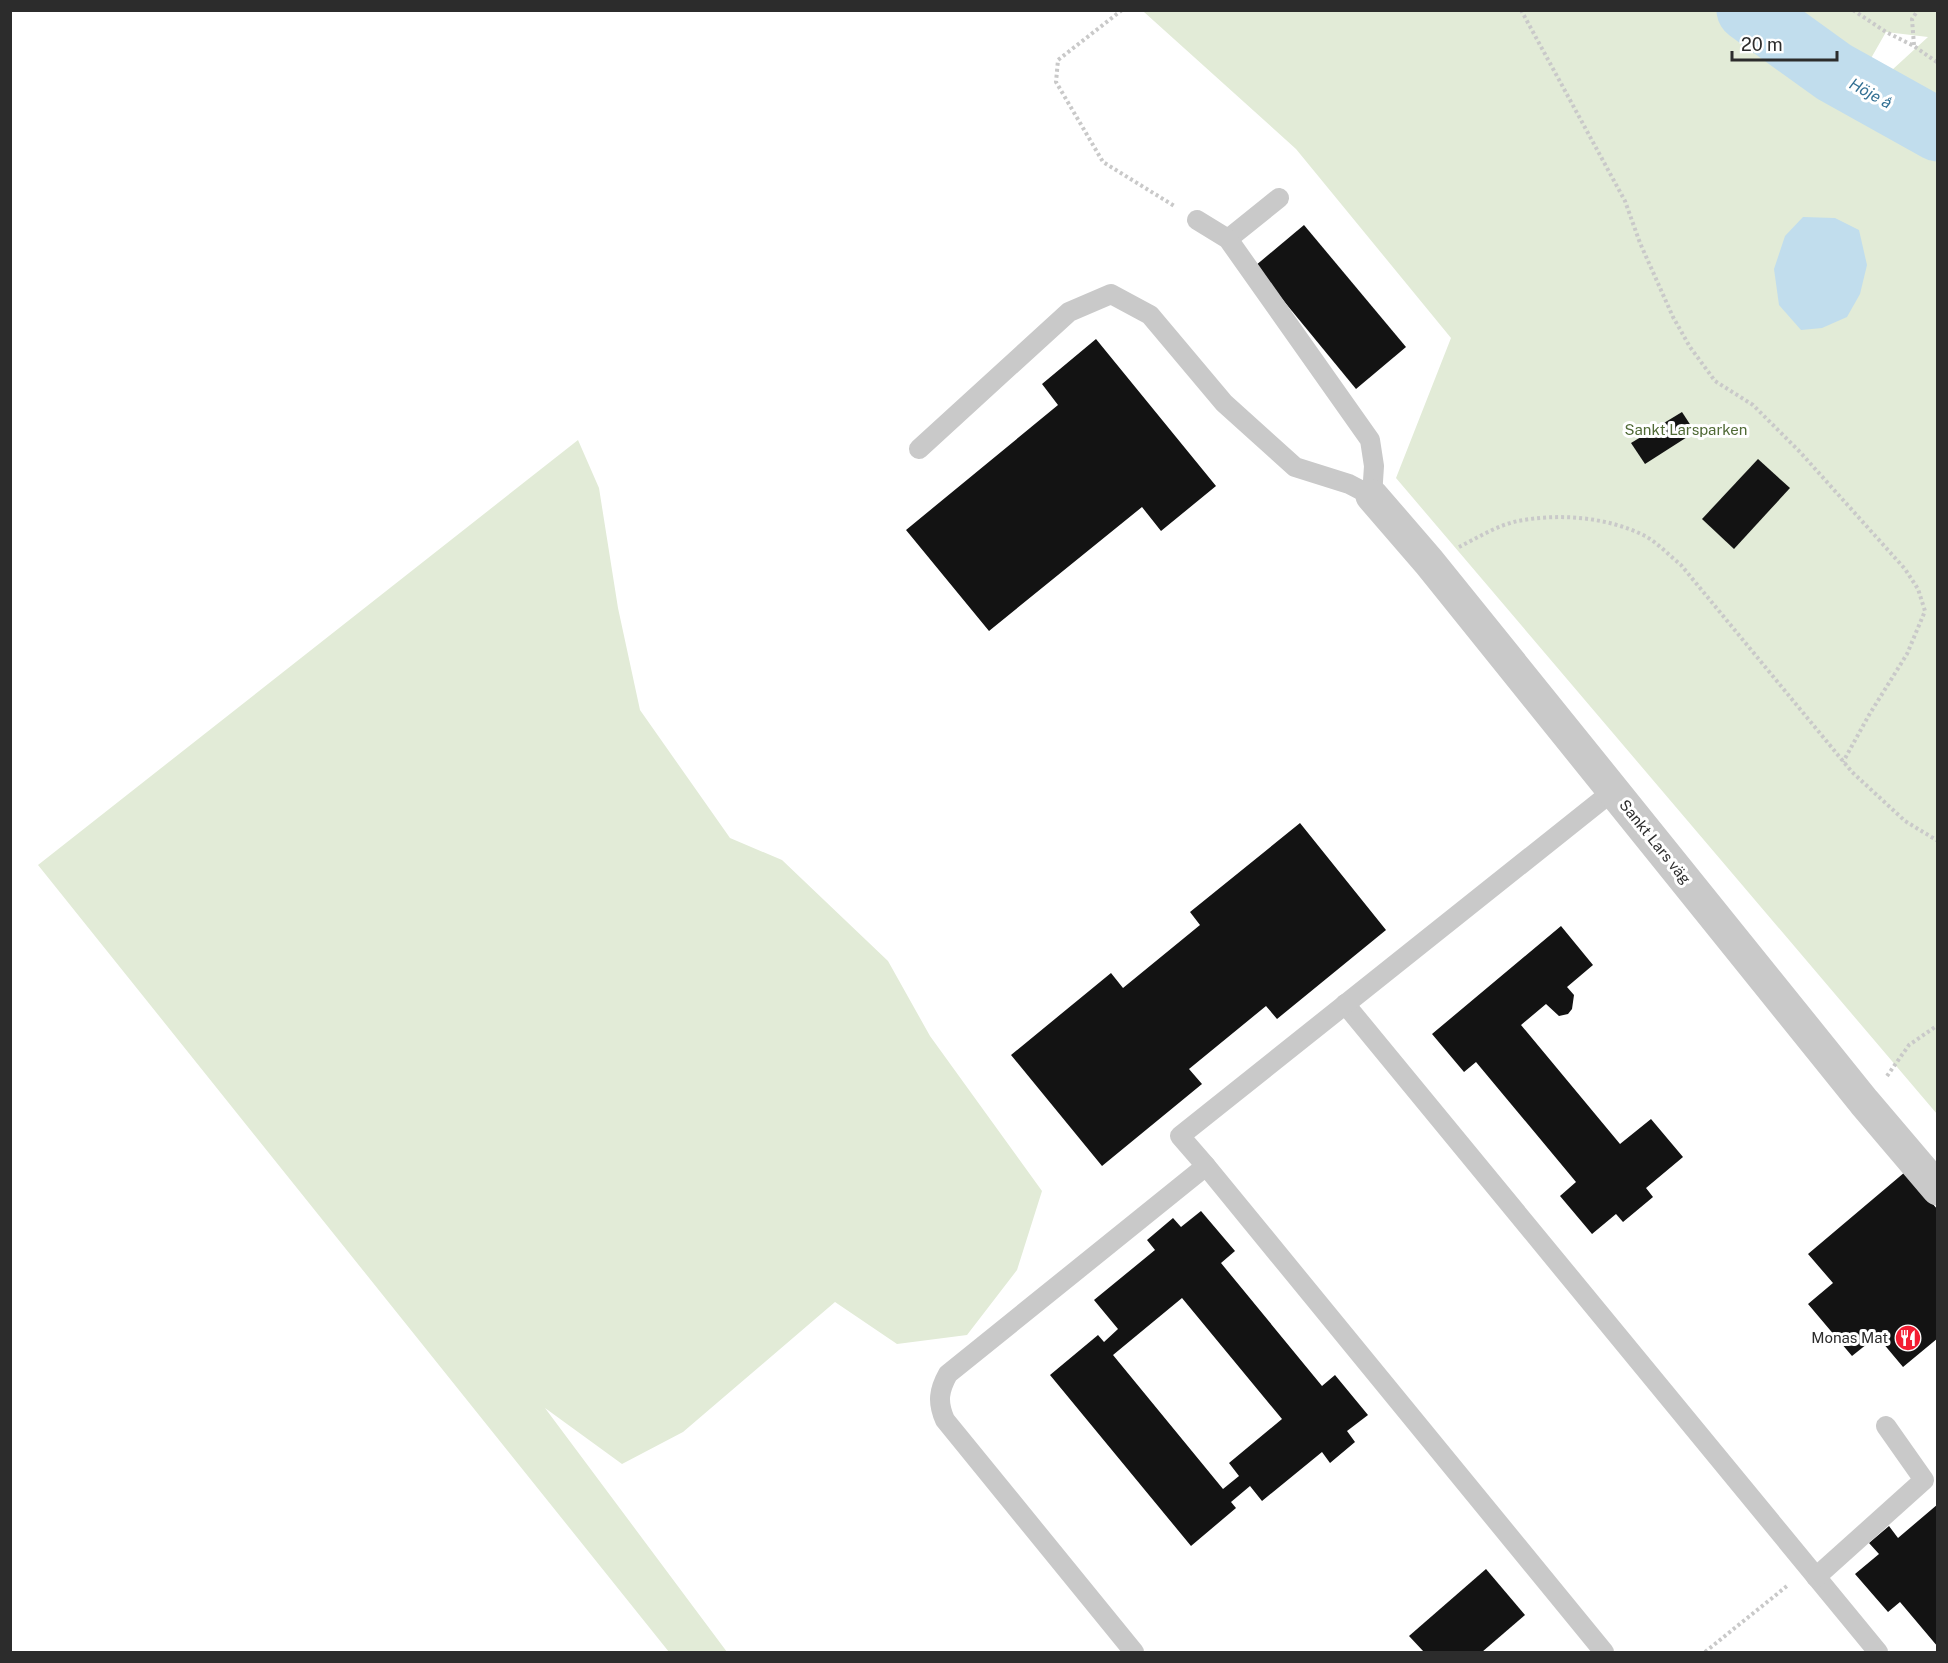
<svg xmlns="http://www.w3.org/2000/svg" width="1948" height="1663" font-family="'Public Sans',sans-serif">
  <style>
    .green { fill: #e2ebd7 }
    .water { fill: #c1dded }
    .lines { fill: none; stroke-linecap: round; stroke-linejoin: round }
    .river { stroke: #c1dded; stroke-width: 63 }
    .building { fill: #131313; fill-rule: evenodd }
    .path { stroke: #c9c9c9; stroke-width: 4; stroke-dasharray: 3 3; stroke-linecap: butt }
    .lane { stroke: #c9c9c9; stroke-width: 20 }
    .street { stroke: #c9c9c9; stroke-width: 33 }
    .labels { text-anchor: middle; stroke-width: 6; stroke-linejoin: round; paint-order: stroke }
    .park-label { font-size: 15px; fill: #506a36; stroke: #fff }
    .street-label { font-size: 15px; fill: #2c2c2c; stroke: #fff }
    .poi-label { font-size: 15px; fill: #2c2c2c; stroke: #fff; text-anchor: end }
    .water-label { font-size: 16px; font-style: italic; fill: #347194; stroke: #fff }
  </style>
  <rect width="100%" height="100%" fill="#fff"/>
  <!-- green -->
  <g class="green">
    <polygon points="1146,10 1728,11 1868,92 1928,37 1886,32 1866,67 1836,51 1778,11 1937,11 1937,1114 1396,478 1451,338 1296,149 1144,12"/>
    <polygon points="578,440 599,488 618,608 640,710 730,838 782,860 888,961 930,1036 1042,1191 1017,1270 967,1335 897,1344 835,1302 683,1432 622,1464 545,1408 727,1652 669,1652 38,865"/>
  </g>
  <!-- water -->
  <polygon class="water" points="1803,217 1835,218 1859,230 1867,265 1860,294 1847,317 1822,328 1801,330 1779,305 1774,269 1785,236"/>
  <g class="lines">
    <!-- river -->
    <polyline class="river" points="1748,10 1834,72 1938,130"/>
  </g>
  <!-- building -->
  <g class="building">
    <polygon points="1304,225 1406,347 1356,389 1255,266"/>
    <polygon points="1096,339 1216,486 1161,531 1142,507 989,631 906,530 1058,405 1042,384"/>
    <polygon points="1682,412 1695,432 1645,464 1631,443"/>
    <polygon points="1758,459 1790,488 1734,549 1702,519"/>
    <polygon points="1300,823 1386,930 1277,1019 1266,1006 1189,1069 1202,1084 1102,1166 1011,1055 1111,973 1123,988 1200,925 1190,912"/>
    <polygon points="1561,926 1593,965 1567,987 1574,995 1572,1009 1568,1014 1559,1016 1546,1004 1521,1025 1620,1144 1651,1119 1683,1157 1646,1188 1653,1197 1623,1222 1616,1214 1592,1234 1560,1196 1576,1182 1476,1062 1464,1072 1432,1034"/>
    <polygon points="1905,1172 1938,1210 1938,1338 1903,1367 1877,1336 1852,1356 1808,1304 1833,1283 1808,1254"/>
    <path d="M1201 1211 1235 1251 1221 1263 1322 1386 1335 1375 1368 1415 1347 1431 1355 1442 1330 1463 1322 1452 1262 1501 1250 1486 1231 1502 1236 1508 1191 1546 1050 1375 1098 1335 1104 1342 1118 1329 1094 1300 1155 1250 1147 1240 1173 1218 1181 1227ZM1182 1298 1282 1419 1229 1463 1239 1476 1223 1489 1113 1355Z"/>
    <polygon points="1938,1504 1938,1647 1900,1602 1888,1612 1855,1574 1879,1554 1869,1543 1889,1526 1898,1538"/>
    <polygon points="1486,1569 1525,1615 1482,1652 1424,1652 1409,1636"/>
  </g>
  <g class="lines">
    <!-- path -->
    <g class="path">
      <polyline points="1122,10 1058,60 1056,82 1103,162 1176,207"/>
      <polyline points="1521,10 1625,201 1640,243 1673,317 1690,347 1715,381 1753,405 1800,452 1905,569 1918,589 1925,611 1907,654 1869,715 1843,762"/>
      <polyline points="1853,10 1886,32 1914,46 1938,63"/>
      <polyline points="1914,45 1912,19 1918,10"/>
      <path d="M1459 547C1477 538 1498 525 1518 521 1559 513 1608 517 1645 536 1658 543 1670 556 1681 565L1852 772 1905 821 1938 841"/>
      <polyline points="1887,1076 1909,1045 1938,1025"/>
      <polyline points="1705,1652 1787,1586"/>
    </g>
    <!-- lane -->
    <g class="lane">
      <polyline points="1228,239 1279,198"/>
      <polyline points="919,449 1069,312 1111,294 1150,315 1224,403 1295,467 1349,484 1372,496 1374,466 1370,440 1228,239 1197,220"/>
      <polyline points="1345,1004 1878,1652"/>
      <polyline points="1206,1166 1180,1136 1613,791"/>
      <polyline points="1816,1577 1924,1480 1886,1426"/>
      <path d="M1134 1652 945 1420C937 1402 939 1390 948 1374L1206 1166 1604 1652"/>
    </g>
    <!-- street -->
    <polyline class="street" points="1372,496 1429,562 1864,1102 1938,1189"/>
  </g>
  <!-- icons -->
  <defs>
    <g id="restaurant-disc" transform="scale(1.35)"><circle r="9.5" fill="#f31d32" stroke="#fff"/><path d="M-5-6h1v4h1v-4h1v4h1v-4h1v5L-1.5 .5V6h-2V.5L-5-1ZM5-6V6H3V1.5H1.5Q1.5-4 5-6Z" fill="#fff"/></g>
  </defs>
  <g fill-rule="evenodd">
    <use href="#restaurant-disc" x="1908" y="1338"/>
  </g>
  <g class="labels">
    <!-- park labels -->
    <g class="park-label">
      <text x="1686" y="435">Sankt Larsparken</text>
    </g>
    <!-- street labels -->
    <g class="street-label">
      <text transform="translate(1655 842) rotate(51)" y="5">Sankt Lars väg</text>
    </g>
    <!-- poi labels -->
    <g class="poi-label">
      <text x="1888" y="1343">Monas Mat</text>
    </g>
    <!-- water labels -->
    <g class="water-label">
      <text transform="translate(1871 93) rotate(29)" y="6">Höje å</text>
    </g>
  </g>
  <!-- border -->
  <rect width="1948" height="1663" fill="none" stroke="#2c2c2c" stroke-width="24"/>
  <!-- scale -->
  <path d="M1732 51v9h105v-9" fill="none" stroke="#2c2c2c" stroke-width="3"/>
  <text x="1741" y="51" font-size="18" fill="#2c2c2c" stroke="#ffffff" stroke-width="4.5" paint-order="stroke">20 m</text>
</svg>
